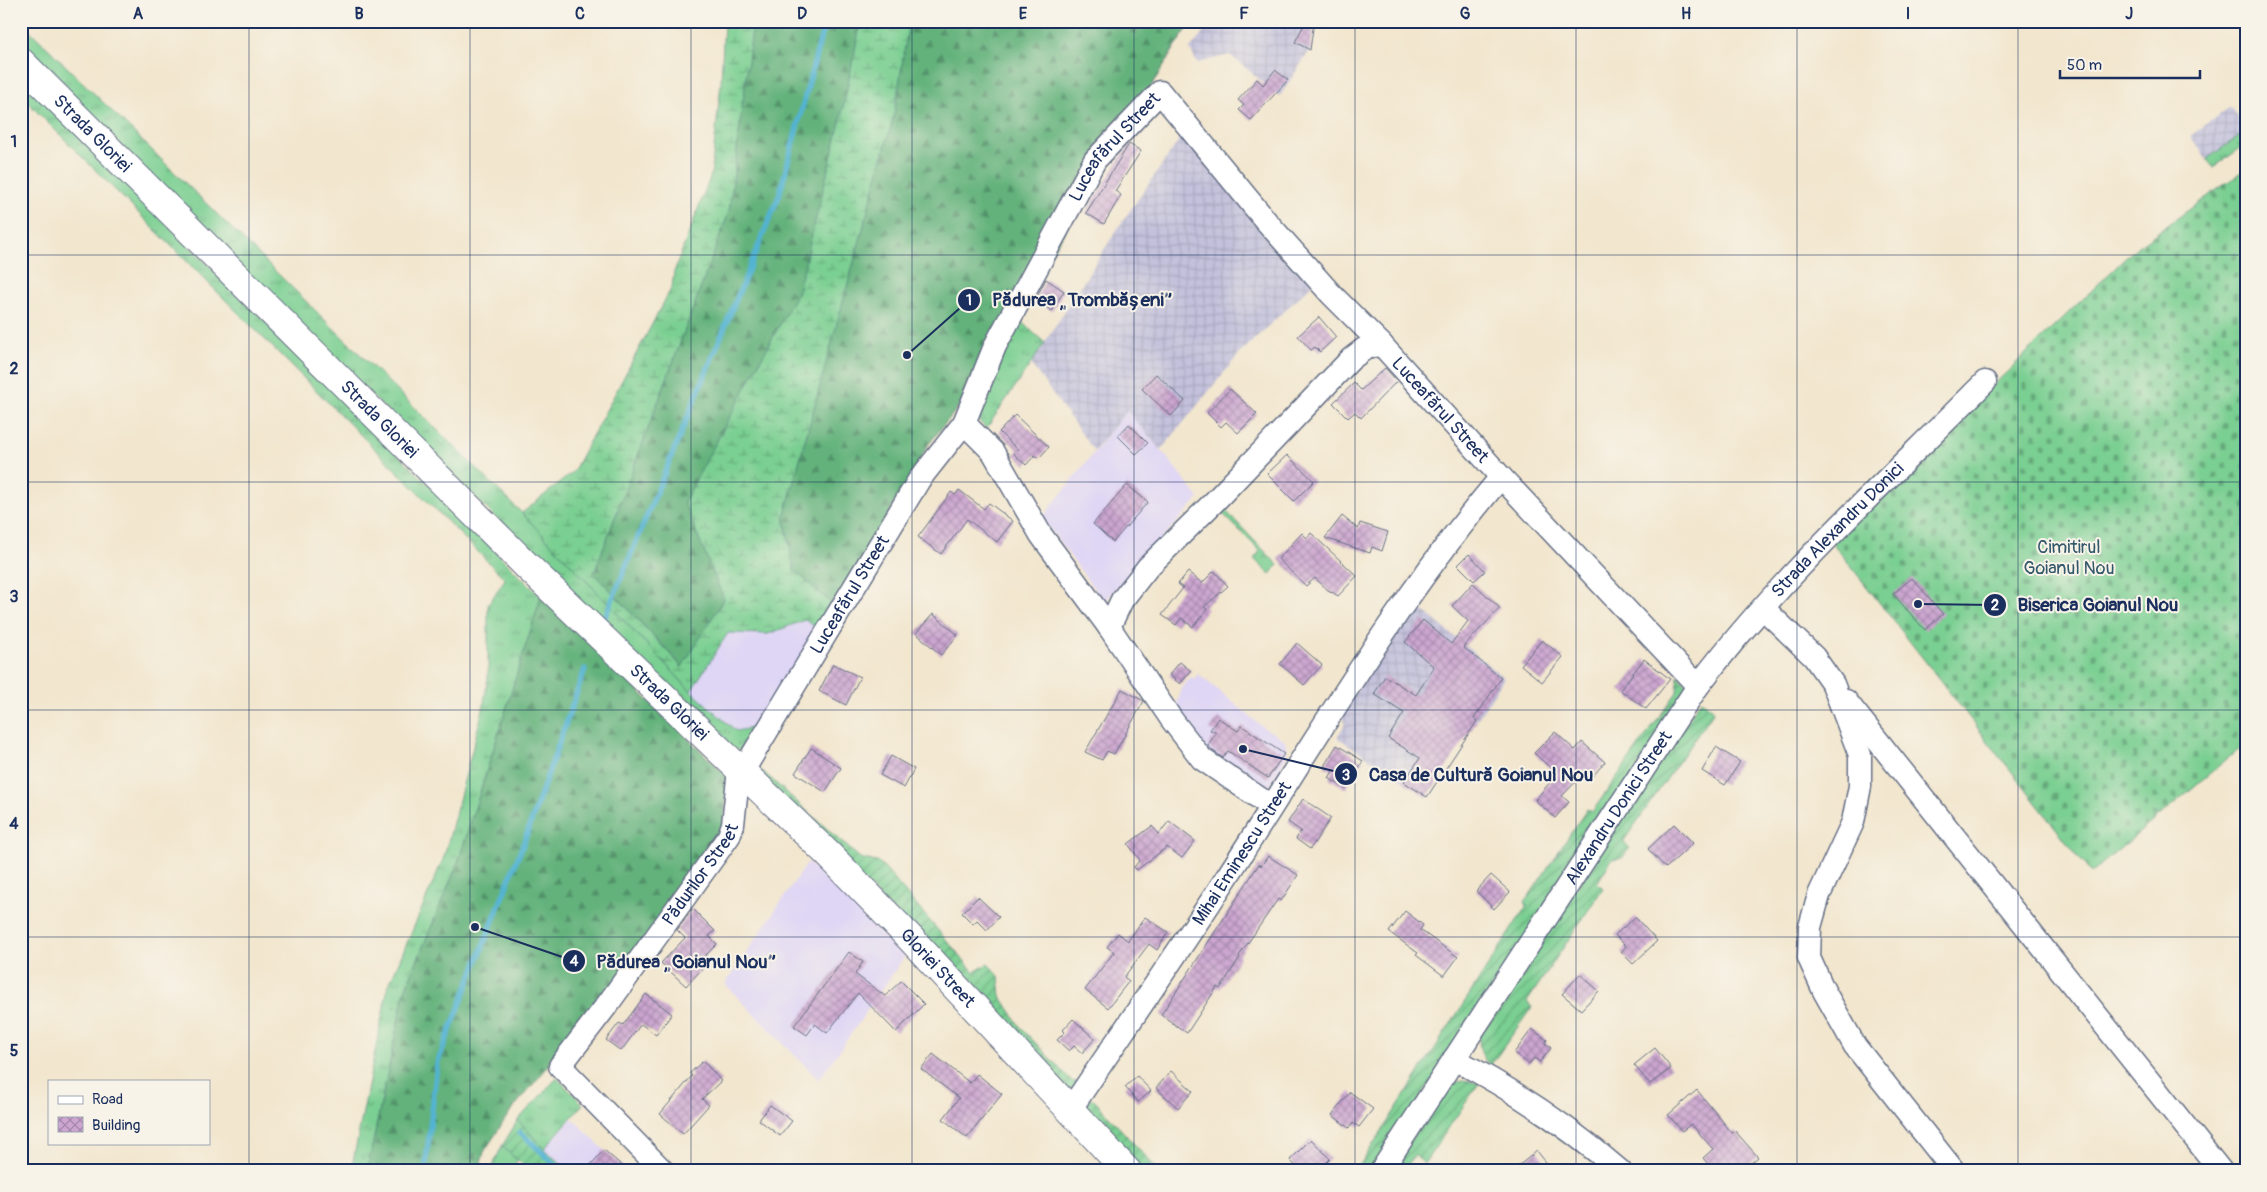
<svg xmlns="http://www.w3.org/2000/svg" width="2267" height="1192" font-family="Pangolin,sans-serif">
  <style>
    .built { fill: #dfd5f5 }
    .industrial { fill: url(#industrial-grid) }
    .grass { fill: url(#grass-tufts); stroke: #4a7f78 }
    .forest { fill: url(#forest-firs); stroke: #3f706d }
    .wetland { fill: url(#wetland-marsh); stroke: #4a7f78 }
    .cemetery { fill: url(#cemetery-stones); stroke: #4a7f78 }
    .garden { fill: url(#garden-furrows); stroke: #4a7f78 }
    .lines { fill: none; stroke-linecap: round; stroke-linejoin: round }
    .stream { stroke: #53b3d2; stroke-width: 5.5 }
    .building { fill: url(#building-cross-hatch) }
    .street-casing { stroke: #666f85; stroke-width: 25 }
    .secondary-casing { stroke: #666f85; stroke-width: 30 }
    .street { stroke: #fff; stroke-width: 22 }
    .secondary { stroke: #fff; stroke-width: 28 }
    .grid { fill: none; stroke: #1b2f5e; stroke-width: 1; stroke-opacity: 0.55 }
    .labels { text-anchor: middle; stroke-width: 4; stroke-linejoin: round; paint-order: stroke }
    .street-label { font-size: 18px; fill: #1b2f5e; stroke: #f7f3e8 }
    .park-label { font-size: 18px; fill: #33576b; stroke: #f7f3e8 }
    .leader { fill: none; stroke: #1b2f5e; stroke-width: 2 }
    .callout-dot { fill: #1b2f5e; stroke: #f7f3e8; stroke-width: 2 }
    .mark-label { font-size: 15px; text-anchor: middle; font-weight: bold; fill: #fff }
    .callout-label { font-size: 19px; text-anchor: middle; font-weight: bold; fill: #1b2f5e; stroke: #f7f3e8; stroke-width: 4; stroke-linejoin: round; paint-order: stroke }
    .neatline { fill: none; stroke: #1b2f5e; stroke-width: 2 }
    .grid-label { font-size: 16px; text-anchor: middle; font-weight: bold; fill: #1b2f5e }
  </style>
  <defs>
    <pattern id="industrial-grid" width="8" height="8" patternUnits="userSpaceOnUse" patternTransform="scale(1.25)"><rect width="8" height="8" fill="#c3c1db"/><path d="M0 4h8M4 0v8" fill="none" stroke="#a7a6be"/></pattern>
    <pattern id="grass-tufts" width="24" height="20" patternUnits="userSpaceOnUse" patternTransform="scale(1.25)"><rect width="24" height="20" fill="#7acf92"/><path d="M3 7l-1-3M5 7V3M7 7l1-3M15 17l-1-3M17 17v-4M19 17l1-3" fill="none" stroke="#63a87a"/></pattern>
    <pattern id="forest-firs" width="22" height="20" patternUnits="userSpaceOnUse" patternTransform="scale(1.25)"><rect width="22" height="20" fill="#63b27c"/><path d="M5 1l3.5 6h-7zM16 11l3.5 6h-7z" fill="#519169"/></pattern>
    <pattern id="wetland-marsh" width="20" height="14" patternUnits="userSpaceOnUse" patternTransform="scale(1.25)"><rect width="20" height="14" fill="#7acf92"/><path d="M1 5h8M5 5V1M11 12h8M15 12V8" fill="none" stroke="#63a87a"/></pattern>
    <pattern id="cemetery-stones" width="16" height="16" patternUnits="userSpaceOnUse" patternTransform="scale(1.25)"><rect width="16" height="16" fill="#7acf92"/><path d="M2 7V4a2 2 0 0 1 4 0v3zM10 15v-3a2 2 0 0 1 4 0v3z" fill="#63a87a"/></pattern>
    <pattern id="garden-furrows" width="10" height="10" patternUnits="userSpaceOnUse" patternTransform="scale(1.25)"><rect width="10" height="10" fill="#7acf92"/><path d="M-1 1l2-2M0 10L10 0M9 11l2-2" fill="none" stroke="#63a87a"/></pattern>
    <pattern id="building-cross-hatch" width="8" height="8" patternUnits="userSpaceOnUse" patternTransform="scale(1.25)"><rect width="8" height="8" fill="#cca6d0"/><path d="M0 0l8 8M0 8l8-8" fill="none" stroke="#a588ac"/></pattern>
  </defs>
  <rect width="100%" height="100%" fill="#f7f3e8"/>
  <filter id="ink" filterUnits="userSpaceOnUse"><feTurbulence type="fractalNoise" baseFrequency=".02" numOctaves="2"/><feDisplacementMap in="SourceGraphic" scale="10" xChannelSelector="R" yChannelSelector="G"/><feConvolveMatrix kernelMatrix="1 2 1 2 8 2 1 2 1" color-interpolation-filters="sRGB"/></filter>
  <filter id="wash" filterUnits="userSpaceOnUse"><feTurbulence type="fractalNoise" baseFrequency=".0096" numOctaves="4" result="noise"/><feDisplacementMap in="SourceGraphic" scale="20" xChannelSelector="R" yChannelSelector="G"/><feGaussianBlur stdDeviation="1.12" result="paint"/><feColorMatrix in="noise" values="0 0 0 0 0 0 0 0 0 0 0 0 0 0 0 0 0 1.4 0 .05"/><feComposite in="paint" operator="in"/></filter>
  <g filter="url(#wash)">
    <rect width="100%" height="100%" fill="#f2e6ce"/>
    <!-- built -->
    <g class="built">
      <polygon points="1127,411 1161,450 1199,498 1104,602 1042,518"/>
      <polygon points="806,620 821,631 762,726 736,731 691,691 728,633 768,634"/>
      <polygon points="1198,674 1263,727 1285,740 1287,755 1265,795 1207,755 1174,715 1182,688 1191,677 1194,679"/>
      <polygon points="808,862 905,956 819,1080 725,984"/>
      <polygon points="572,1118 604,1150 628,1171 569,1171 544,1149"/>
    </g>
    <!-- industrial -->
    <g class="industrial">
      <polygon points="1213,21 1314,21 1310,50 1280,96 1230,55 1197,63 1190,49"/>
      <polygon points="2230,107 2246,127 2246,131 2207,159 2190,136"/>
      <polygon points="1184,133 1314,283 1240,353 1161,450 1127,411 1094,451 1031,364 1118,228"/>
      <polygon points="1414,603 1504,678 1427,797 1337,737 1345,724 1341,713"/>
    </g>
    <!-- grass -->
    <g class="grass">
      <polygon points="21,22 522,513 691,691 736,731 762,726 749,746 733,752 21,49"/>
      <polygon points="21,78 541,597 458,863 405,990 367,1171 351,1171 388,987 444,857 483,709 488,677 488,605 505,579 21,96"/>
      <polygon points="2246,131 2246,144 2213,168 2207,159"/>
      <polygon points="1018,319 1045,343 986,429 973,414"/>
      <polygon points="1222,507 1278,565 1270,574 1254,559 1260,551 1217,508"/>
      <polygon points="557,1078 583,1104 544,1149 518,1120"/>
      <polygon points="502,1146 517,1159 513,1171 492,1171 495,1161"/>
    </g>
    <!-- forest -->
    <g class="forest">
      <polygon points="753,21 861,21 841,118 798,291 684,502 724,599 683,667 594,573 729,212"/>
      <polygon points="909,21 1193,21 1180,39 1143,100 965,399 928,445 835,607 794,570 784,517 894,115"/>
      <polygon points="541,597 729,778 722,834 601,1003 510,1112 484,1152 479,1171 367,1171 405,990 458,863"/>
    </g>
    <!-- wetland -->
    <polygon class="wetland" points="724,21 753,21 729,212 594,573 682,667 724,599 684,502 798,291 841,118 861,21 909,21 894,115 784,517 794,570 835,607 821,631 805,620 768,634 728,633 691,691 522,513 573,472 672,287 674,272 711,175 721,83"/>
    <!-- cemetery -->
    <polygon class="cemetery" points="2246,169 2246,743 2091,873 1831,541 2137,247"/>
    <!-- garden -->
    <g class="garden">
      <polygon points="1678,675 1690,688 1372,1171 1356,1171 1527,905 1525,902 1587,809 1592,812 1677,692"/>
      <path d="M1701 700 1714 711 1623 842 1630 848 1622 858 1612 859 1597 883 1603 888 1527 1002 1532 1007 1490 1066C1480 1055 1479 1047 1479 1033Z"/>
      <polygon points="761,770 860,858 880,863 974,972 988,964 999,976 1001,997 1021,1028 1073,1082 1081,1081 1072,1093 759,774"/>
      <polygon points="1463,1081 1479,1083 1424,1164 1415,1154 1404,1171 1390,1171 1447,1084"/>
      <polygon points="1092,1098 1159,1171 1142,1171 1083,1108"/>
      <polygon points="518,1120 544,1149 569,1171 530,1171 502,1146"/>
    </g>
    <g class="lines">
      <!-- stream -->
      <g class="stream">
        <polyline points="605,617 779,196 825,21"/>
        <polyline points="520,1132 562,1171"/>
        <polyline points="425,1171 437,1064 525,839 585,669"/>
      </g>
    </g>
    <g id="blocks">
      <!-- building -->
      <g class="building">
        <polygon points="1306,21 1314,21 1310,50 1295,42"/>
        <polygon points="1275,70 1288,80 1251,120 1239,110 1244,105 1238,100 1257,79 1263,85"/>
        <polygon points="1129,144 1141,151 1115,191 1121,195 1104,224 1086,213"/>
        <polygon points="1046,279 1064,291 1052,311 1035,300"/>
        <polygon points="1319,317 1336,337 1320,352 1315,347 1311,350 1298,336"/>
        <polygon points="1385,368 1397,381 1361,418 1355,412 1348,418 1333,403 1354,383 1361,390"/>
        <polygon points="1156,374 1185,401 1171,416 1142,389"/>
        <polygon points="1230,389 1257,414 1238,433 1226,422 1221,427 1207,413"/>
        <polygon points="1015,415 1049,447 1039,458 1035,455 1026,465 1014,454 1018,450 999,432"/>
        <polygon points="1129,424 1148,443 1136,454 1118,436"/>
        <polygon points="1287,455 1314,481 1294,501 1267,474"/>
        <polygon points="1127,485 1148,502 1113,542 1093,524"/>
        <polygon points="959,490 984,509 989,503 1013,521 997,542 967,519 941,554 918,537 951,492 955,495"/>
        <polygon points="1342,516 1358,529 1360,523 1388,532 1382,551 1372,547 1370,553 1325,538"/>
        <polygon points="1302,533 1307,538 1311,533 1357,576 1338,596 1332,592 1331,593 1315,578 1306,586 1278,559"/>
        <polygon points="1469,554 1485,571 1474,581 1458,565"/>
        <polygon points="1214,571 1228,586 1204,607 1207,609 1193,627 1181,618 1176,625 1162,615 1183,588 1178,584 1188,572 1202,583"/>
        <polygon points="1912,578 1943,614 1925,630 1893,594"/>
        <polygon points="1473,583 1500,608 1463,647 1501,678 1474,719 1477,721 1427,797 1404,782 1420,758 1388,738 1404,713 1374,694 1385,676 1416,695 1434,667 1405,642 1423,620 1451,644 1468,621 1452,606"/>
        <polygon points="933,614 958,635 941,655 916,633"/>
        <polygon points="1542,640 1563,657 1542,682 1521,665"/>
        <polygon points="1297,643 1322,665 1304,685 1280,664"/>
        <polygon points="1644,659 1670,679 1646,709 1620,690"/>
        <polygon points="1180,662 1191,671 1180,684 1169,675"/>
        <polygon points="833,664 860,677 846,705 819,691"/>
        <polygon points="1122,689 1144,701 1114,754 1107,751 1102,760 1085,752"/>
        <polygon points="1218,718 1238,731 1242,726 1284,754 1268,778 1228,751 1223,758 1211,749 1208,745 1216,733 1210,730"/>
        <polygon points="1555,732 1575,750 1582,742 1605,762 1591,778 1585,772 1562,796 1569,802 1555,818 1535,800 1557,774 1534,753"/>
        <polygon points="1337,745 1363,761 1346,789 1329,778 1333,771 1324,766"/>
        <polygon points="1716,747 1740,762 1725,785 1702,771"/>
        <polygon points="811,748 841,768 825,792 795,773"/>
        <polygon points="891,756 914,769 904,788 880,775"/>
        <polygon points="1303,799 1331,818 1310,849 1296,839 1301,831 1288,822"/>
        <polygon points="1169,821 1195,841 1182,858 1167,847 1137,870 1134,867 1140,860 1128,844 1152,826 1159,834"/>
        <polygon points="1674,824 1693,843 1666,868 1648,849"/>
        <polygon points="1268,856 1298,875 1281,901 1278,899 1239,956 1240,957 1220,989 1217,987 1187,1033 1161,1015 1259,864 1261,866"/>
        <polygon points="1491,875 1510,892 1494,909 1476,891"/>
        <polygon points="978,897 999,917 987,930 977,920 973,924 962,913"/>
        <polygon points="693,909 715,931 709,936 717,944 699,962 704,967 686,986 661,963 685,938 677,930"/>
        <polygon points="1405,911 1423,925 1420,930 1458,957 1444,976 1416,955 1418,953 1389,932"/>
        <polygon points="1145,917 1168,932 1157,950 1149,944 1124,977 1129,981 1108,1008 1085,990 1114,952 1107,947 1118,933 1128,941"/>
        <polygon points="1635,917 1657,941 1633,964 1621,952 1626,946 1615,935"/>
        <polygon points="849,952 863,962 855,974 885,996 901,981 924,1004 896,1032 858,993 827,1033 815,1024 807,1035 794,1026"/>
        <polygon points="1580,974 1599,991 1581,1010 1562,994"/>
        <polygon points="646,994 672,1014 656,1035 641,1024 621,1051 606,1040 619,1023 623,1025"/>
        <polygon points="1073,1019 1095,1039 1082,1053 1074,1046 1069,1051 1057,1040 1065,1032 1063,1030"/>
        <polygon points="1532,1029 1547,1040 1545,1043 1551,1048 1540,1062 1534,1058 1529,1064 1514,1053"/>
        <polygon points="1655,1048 1671,1068 1650,1084 1634,1065"/>
        <polygon points="933,1054 970,1083 977,1074 1002,1094 967,1138 943,1119 959,1098 921,1069"/>
        <polygon points="703,1061 721,1081 702,1099 709,1105 683,1134 660,1114 692,1076 690,1073"/>
        <polygon points="1171,1071 1193,1091 1178,1108 1156,1088"/>
        <polygon points="1137,1076 1151,1091 1138,1102 1125,1087"/>
        <polygon points="1697,1090 1732,1133 1735,1131 1758,1157 1742,1171 1714,1171 1703,1158 1713,1149 1691,1124 1682,1131 1668,1115"/>
        <polygon points="1350,1092 1373,1109 1359,1127 1353,1123 1349,1128 1332,1115"/>
        <polygon points="770,1105 792,1121 780,1136 759,1120"/>
        <polygon points="1311,1139 1330,1159 1318,1171 1300,1171 1290,1160"/>
        <polygon points="604,1150 628,1171 585,1171"/>
        <polygon points="1537,1151 1553,1171 1512,1171"/>
      </g>
    </g>
  </g>
  <g filter="url(#ink)">
    <use href="#blocks" fill-opacity="0" stroke="#666f85" stroke-width="1"/>
    <g class="lines">
      <!-- street casing -->
      <g class="street-casing">
        <g id="street">
          <polyline points="964,423 993,452 1041,535 1109,627 1172,720 1202,759 1271,806"/>
          <polyline points="1763,608 1814,657 1833,684 1860,755 1860,786 1853,822 1819,895 1810,927 1809,958 1824,991 1855,1046 1954,1171"/>
          <polyline points="1109,627 1122,600 1148,567 1214,502 1351,359 1364,349 1381,344"/>
          <polyline points="1846,701 2221,1171"/>
          <path d="M1454 1059C1514 1090 1569 1127 1620 1171"/>
          <path id="s1" d="M1070 1110C1122 1033 1175 957 1225 880 1314 743 1395 602 1501 477"/>
          <path id="s2" d="M663 1171 560 1066 607 1005 729 836 733 824 738 779 919 480 964 423 995 346 1095 160 1160 92 1266 221 1331 294 1381 344 1501 477 1698 686"/>
          <path id="s3" d="M1381 1171 1698 686C1781 576 1888 480 1985 382"/>
        </g>
      </g>
      <!-- secondary casing -->
      <g class="secondary-casing">
        <g id="secondary">
          <path id="s4" d="M21 62 527 566 829 855 911 939 1127 1171"/>
        </g>
      </g>
      <!-- street -->
      <use href="#street" class="street"/>
      <!-- secondary -->
      <use href="#secondary" class="secondary"/>
    </g>
  </g>
  <!-- grid -->
  <path class="grid" d="M249 21V1171M470 21V1171M691 21V1171M912 21V1171M1134 21V1171M1355 21V1171M1576 21V1171M1797 21V1171M2018 21V1171M21 255H2246M21 482H2246M21 710H2246M21 937H2246"/>
  <g class="labels">
    <!-- street labels -->
    <g class="street-label">
      <text dy="6" stroke="none"><textPath href="#s4" startOffset="101">Strada Gloriei</textPath></text>
      <text dy="6" stroke="none"><textPath href="#s2" startOffset="1229">Luceafărul Street</textPath></text>
      <text dy="6" stroke="none"><textPath href="#s2" startOffset="1725">Luceafărul Street</textPath></text>
      <text dy="6" stroke="none"><textPath href="#s4" startOffset="506">Strada Gloriei</textPath></text>
      <text dy="6" stroke="none"><textPath href="#s3" startOffset="789">Strada Alexandru Donici</textPath></text>
      <text dy="6" stroke="none"><textPath href="#s2" startOffset="706">Luceafărul Street</textPath></text>
      <text dy="6" stroke="none"><textPath href="#s4" startOffset="911">Strada Gloriei</textPath></text>
      <text dy="6" stroke="none"><textPath href="#s3" startOffset="434">Alexandru Donici Street</textPath></text>
      <text dy="6" stroke="none"><textPath href="#s1" startOffset="309">Mihai Eminescu Street</textPath></text>
      <text dy="6" stroke="none"><textPath href="#s2" startOffset="385">Pădurilor Street</textPath></text>
      <text dy="6" stroke="none"><textPath href="#s4" startOffset="1289">Gloriei Street</textPath></text>
    </g>
    <!-- park labels -->
    <g class="park-label">
      <text x="2069" y="553">Cimitirul<tspan x="2069" dy="21">Goianul Nou</tspan></text>
    </g>
  </g>
  <!-- callouts -->
  <path class="leader" d="M907 355L969 300M1918 604L1995 605M1243 749L1346 774M475 927L574 961"/>
  <g class="callout-dot">
    <circle cx="907" cy="355" r="5"/>
    <circle cx="1918" cy="604" r="5"/>
    <circle cx="1243" cy="749" r="5"/>
    <circle cx="475" cy="927" r="5"/>
    <circle cx="969" cy="300" r="12"/>
    <circle cx="1995" cy="605" r="12"/>
    <circle cx="1346" cy="774" r="12"/>
    <circle cx="574" cy="961" r="12"/>
  </g>
  <g class="mark-label">
    <text x="969" y="305">1</text>
    <text x="1995" y="610">2</text>
    <text x="1346" y="780">3</text>
    <text x="574" y="966">4</text>
  </g>
  <g class="callout-label">
    <text x="1082" y="306">Pădurea „Trombășeni”</text>
    <text x="2098" y="611">Biserica Goianul Nou</text>
    <text x="1481" y="781">Casa de Cultură Goianul Nou</text>
    <text x="686" y="968">Pădurea „Goianul Nou”</text>
  </g>
  <!-- margin -->
  <rect width="2267" height="1192" fill="none" stroke="#f7f3e8" stroke-width="55"/>
  <!-- legend -->
  <rect x="48" y="1080" width="162" height="65" fill="#f7f3e8" stroke="#9fa5b1"/>
  <rect x="58" y="1096" width="25" height="8" fill="#ffffff" stroke="#9fa5b1"/>
  <text x="92" y="1104" font-size="15" fill="#1b2f5e">Road</text>
  <rect x="58" y="1117" width="25" height="15" fill="url(#building-cross-hatch)" stroke="#9fa5b1"/>
  <text x="92" y="1130" font-size="15" fill="#1b2f5e">Building</text>
  <!-- scale -->
  <path d="M2060 70v8h140v-8" fill="none" stroke="#1b2f5e" stroke-width="2.5"/>
  <text x="2067" y="70" font-size="15" fill="#1b2f5e" stroke="#f7f3e8" stroke-width="4" paint-order="stroke">50 m</text>
  <rect x="28" y="28" width="2212" height="1136" class="neatline"/>
  <g class="grid-label">
    <text x="138" y="19">A</text>
    <text x="359" y="19">B</text>
    <text x="580" y="19">C</text>
    <text x="802" y="19">D</text>
    <text x="1023" y="19">E</text>
    <text x="1244" y="19">F</text>
    <text x="1465" y="19">G</text>
    <text x="1686" y="19">H</text>
    <text x="1908" y="19">I</text>
    <text x="2129" y="19">J</text>
    <text x="14" y="147">1</text>
    <text x="14" y="374">2</text>
    <text x="14" y="602">3</text>
    <text x="14" y="829">4</text>
    <text x="14" y="1056">5</text>
  </g>
</svg>
